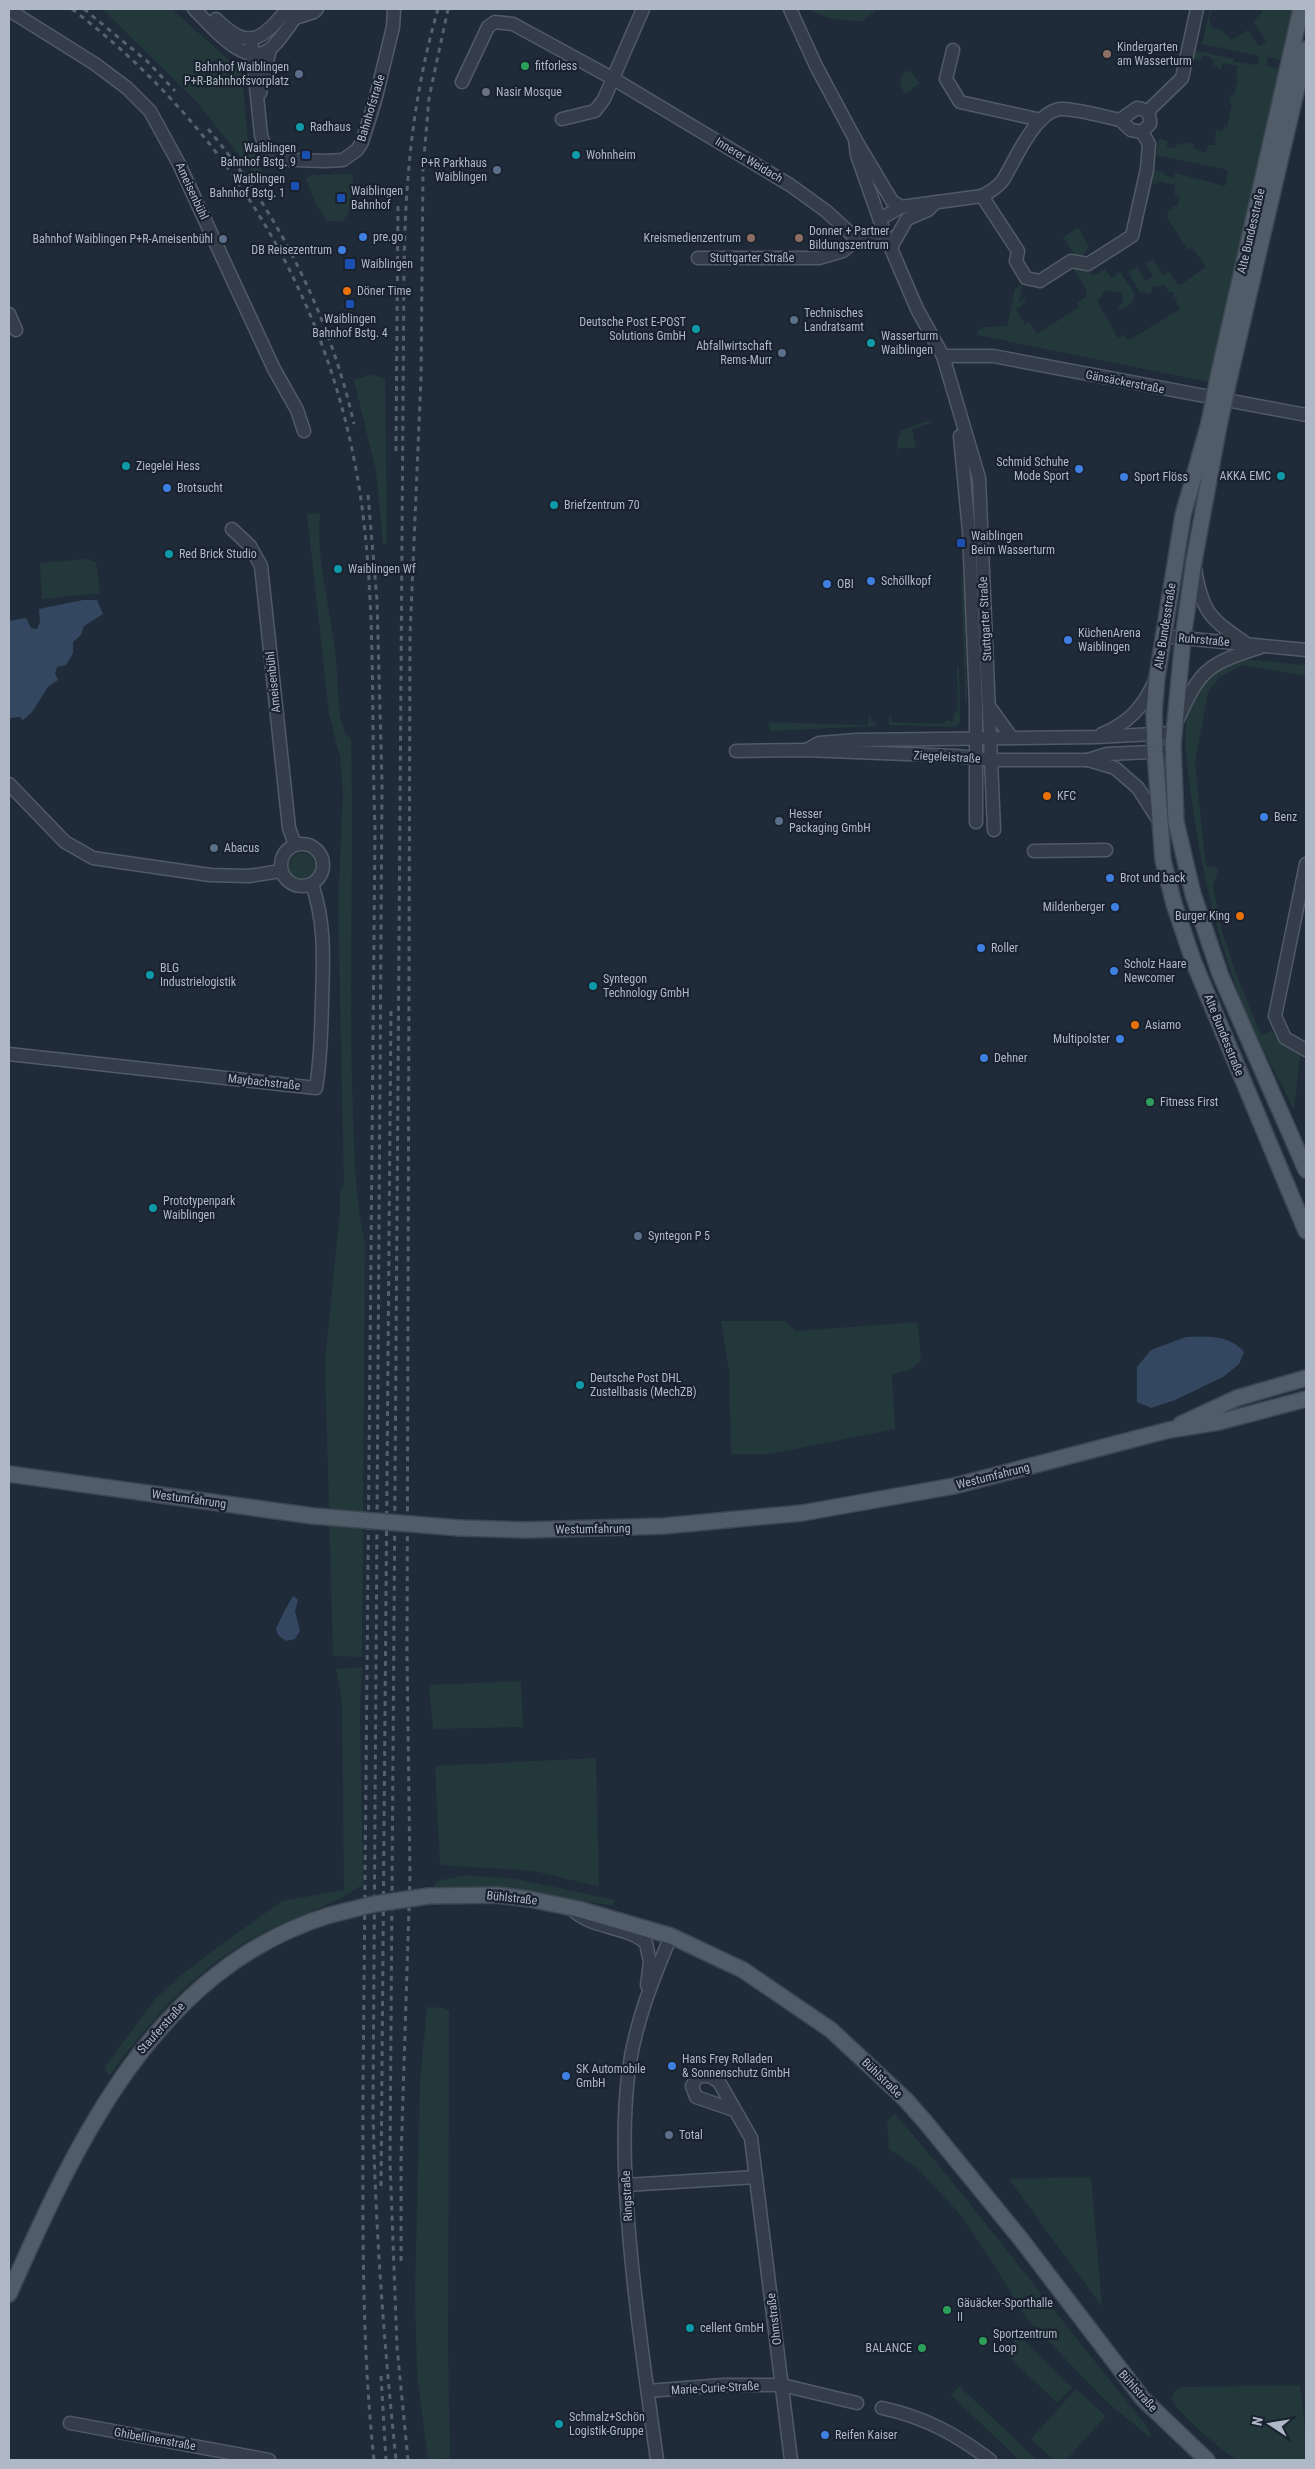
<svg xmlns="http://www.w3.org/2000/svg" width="1315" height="2469" font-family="'Roboto Condensed',sans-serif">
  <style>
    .green { fill: #22383a }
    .water { fill: #334761 }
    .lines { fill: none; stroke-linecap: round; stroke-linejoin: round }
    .minor-casing { stroke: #515b67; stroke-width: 15 }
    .major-casing { stroke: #3d4653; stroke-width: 18 }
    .minor { stroke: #343d49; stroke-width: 12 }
    .major { stroke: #515c69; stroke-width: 15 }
    .rail { stroke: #556170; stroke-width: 3; stroke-dasharray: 5 5; stroke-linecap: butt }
    .major-bridge-casing { stroke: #3d4653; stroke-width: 18; stroke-linecap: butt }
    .major-bridge { stroke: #515c69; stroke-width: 15 }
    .education-dot { fill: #8d6e63; stroke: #19222e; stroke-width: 2 }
    .leisure-dot { fill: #2e9e5b; stroke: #19222e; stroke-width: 2 }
    .service-dot { fill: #5c6f8a; stroke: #19222e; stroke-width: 2 }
    .worship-dot { fill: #6b7280; stroke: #19222e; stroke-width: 2 }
    .culture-dot { fill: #0f9aa8; stroke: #19222e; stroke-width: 2 }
    .transit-dot { fill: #1a4fb4; stroke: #19222e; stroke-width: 2 }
    .shop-dot { fill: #3f7fe0; stroke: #19222e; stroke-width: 2 }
    .food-dot { fill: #e8710a; stroke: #19222e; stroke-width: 2 }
    .labels { text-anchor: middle; stroke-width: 4.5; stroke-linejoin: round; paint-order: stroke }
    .poi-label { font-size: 12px; fill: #aeb8c6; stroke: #19222e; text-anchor: start }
    .street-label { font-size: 12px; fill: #aeb8c6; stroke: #19222e }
  </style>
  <rect width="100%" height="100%" fill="#202b39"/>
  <!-- green -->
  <g class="green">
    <polygon points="102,9 172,9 242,72 248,140 262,172 256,176 195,100"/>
    <path d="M810 9H877L863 21C846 21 824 20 810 9Z"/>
    <polygon points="1210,9 1213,9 1209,18 1212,28 1222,30 1231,40 1248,30 1259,47 1266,41 1254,23 1254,20 1261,14 1262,9 1293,9 1282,60 1268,57 1266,66 1280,69 1209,382 977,335 978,330 984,327 1007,326 1015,289 1023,283 1019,302 1024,299 1026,302 1016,309 1025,324 1029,322 1037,334 1079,307 1077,303 1087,296 1086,289 1073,268 1059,278 1058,276 1072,266 1089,269 1093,276 1105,269 1111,278 1120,272 1135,294 1133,302 1120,310 1118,307 1123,302 1122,293 1106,290 1097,301 1118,338 1123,335 1129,340 1180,309 1176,301 1177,298 1173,297 1174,293 1169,292 1165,285 1152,287 1151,294 1140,292 1128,272 1137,267 1146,281 1153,276 1146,264 1153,259 1163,275 1169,272 1178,285 1183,283 1206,267 1192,248 1188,250 1167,218 1168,211 1171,211 1173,206 1177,207 1180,196 1175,195 1175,185 1159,181 1158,184 1152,183 1148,199 1146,199 1152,169 1164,173 1164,175 1174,178 1175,173 1225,186 1228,170 1156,155 1159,138 1167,141 1167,147 1175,148 1176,144 1180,145 1185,142 1194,144 1193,149 1206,152 1208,145 1215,145 1216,130 1222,131 1224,127 1227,127 1232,104 1229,103 1231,95 1234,95 1238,79 1236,78 1237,66 1223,63 1221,69 1217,69 1218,66 1213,65 1214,60 1210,59 1210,57 1203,55 1201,61 1190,58 1192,50 1234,59 1234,62 1257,65 1259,56 1202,44"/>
    <polygon points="910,70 920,83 905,94 900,84 902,75"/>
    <path d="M350 174 353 175C353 192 355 210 342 221H327L315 202 306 179 311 175Z"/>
    <polygon points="1078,227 1089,247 1083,255 1075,255 1063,238"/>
    <polygon points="372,374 385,379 387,544 383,544 376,471 354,380"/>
    <polygon points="928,421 935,422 912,429 916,448 899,448 897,454 898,438 901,430"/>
    <path d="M320 513C315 562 332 612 336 661 339 683 336 708 344 730 345 733 348 736 351 739 354 853 349 967 352 1081 354 1135 353 1190 365 1243L362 1657 333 1656 325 1362 340 1209V1190L344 1186 338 903 343 793 340 757 329 713 307 514Z"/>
    <polygon points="87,559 96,562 100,593 42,599 40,563"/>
    <polygon points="961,572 964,589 967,703 965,700"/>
    <path d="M1240 659 1306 665V676L1243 665 1220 677 1208 692 1195 763 1206 866 1219 868 1213 886 1221 928 1238 979 1261 1035 1272 1031 1286 1048 1300 1055 1294 1110C1279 1078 1261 1047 1247 1014 1218 944 1201 871 1191 795 1187 764 1180 724 1193 694 1201 674 1222 668 1240 659Z"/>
    <polygon points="957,667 959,667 960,723 955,727 889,725 889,716 891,716 891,722 942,724 947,720 954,722 953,715 958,710"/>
    <polygon points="869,716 871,717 871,722 876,723 876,726 770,731 768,722 868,725"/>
    <circle cx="302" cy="866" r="13"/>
    <polygon points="721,1321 784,1321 796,1331 918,1322 921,1361 910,1370 892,1374 895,1429 769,1454 731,1454 729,1370"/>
    <path d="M362 1667 360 1712 363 1884C333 1906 297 1915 264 1932 199 1966 152 2017 110 2075L106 2072 105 2068 115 2053 155 1999 180 1976 218 1947 282 1901 344 1890 342 1701 336 1669Z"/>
    <polygon points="521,1681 523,1727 433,1729 429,1685"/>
    <polygon points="596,1758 599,1887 534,1871 440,1865 435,1766"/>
    <polygon points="467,1875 517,1879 614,1900 613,1906 537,1893 476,1888 439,1889 433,1886 437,1881"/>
    <polygon points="427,2007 444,2008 449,2011 449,2052 448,2349 450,2458 428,2460 417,2373 415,2294 420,2082"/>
    <polygon points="895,2114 946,2174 1144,2423 1151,2434 1150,2438 1106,2401 1027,2319 987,2254 958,2212 916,2167 889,2149 887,2121"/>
    <polygon points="1091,2177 1102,2307 1009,2179"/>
    <polygon points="1019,2336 1072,2387 1057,2403 1004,2352"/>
    <path d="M1300 2385 1306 2437V2460C1288 2460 1256 2464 1240 2460 1228 2458 1175 2410 1171 2398L1176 2390 1183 2387Z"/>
    <polygon points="959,2386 1037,2460 1019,2460 951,2395"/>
    <polygon points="1076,2389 1106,2416 1066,2460 1054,2460 1031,2439"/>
  </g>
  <!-- water -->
  <g class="water">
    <polygon points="83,600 97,600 103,614 84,626 81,635 73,642 73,653 66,665 57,667 55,673 58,680 48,687 32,712 23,720 20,717 10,718 9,621 26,618 31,628 37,629 40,622 39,609"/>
    <path d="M1186 1337C1207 1337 1229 1334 1244 1352L1239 1364 1223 1377 1175 1400 1151 1408 1137 1402V1367L1151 1350Z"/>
    <path d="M294 1596 298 1600 295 1611 300 1631 295 1639 286 1641 278 1635 276 1629C279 1622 290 1599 294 1596Z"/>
  </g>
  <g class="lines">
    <!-- minor casing -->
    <g class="minor-casing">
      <g id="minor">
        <path d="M194 9C211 25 244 69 270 49 282 39 292 21 301 9"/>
        <polyline points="790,9 816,66 855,139 892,201 901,207"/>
        <polyline points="9,10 95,64 127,88 150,111 179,164 274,369 297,410 304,431"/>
        <polyline points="295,18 314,12 317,9"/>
        <path d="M216 19C248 51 262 41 287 9"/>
        <polyline points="251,38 261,135 269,159 324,161 343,160 357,150 362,142 375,101 393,27 394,9"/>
        <polyline points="953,50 946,79 960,102 1041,120"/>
        <polyline points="462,82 488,27 495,22 513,24 612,78 790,185 826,211 849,232 860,237 884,232"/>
        <polyline points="260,93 270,49"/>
        <path d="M1137 108C1146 109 1151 114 1150 124L1142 132 1131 130 1120 120Z"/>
        <polyline points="1147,112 1182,78 1197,9"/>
        <polyline points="562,119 595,111 604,99 643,9"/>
        <polyline points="855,139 857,155 884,232 917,309 943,356 979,478 994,830"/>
        <polyline points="982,196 1018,251 1016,261 1026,278 1040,281 1071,261 1088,264 1132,236 1147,169 1149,144 1142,132"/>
        <path d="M880 219 901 207 982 196C990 192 997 188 1003 180 1015 161 1036 108 1063 109 1082 110 1101 116 1120 120"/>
        <polyline points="891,247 907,219 928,210 936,202"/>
        <polyline points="698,258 819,258 843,251 860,237"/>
        <polyline points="9,314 16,330"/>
        <polyline points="943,356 993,356 1306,415"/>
        <polyline points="960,436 969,531 976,705 976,822"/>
        <polyline points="232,529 250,546 261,566 289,828 295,845"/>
        <path d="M1195 569C1202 611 1209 618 1244 642"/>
        <polyline points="1162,636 1306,650"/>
        <polyline points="991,709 1012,738"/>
        <path d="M1178 719C1201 668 1208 664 1261 647"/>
        <path d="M1102 734C1130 722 1142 708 1155 681"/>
        <polyline points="808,749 819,743 857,740 1095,737 1175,733"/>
        <polyline points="736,751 805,750 956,756 992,760 1088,760 1115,768 1138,788 1159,821"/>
        <polyline points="1088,760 1107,754 1173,751"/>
        <polyline points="9,784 65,842 93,858 210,875 249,876 281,871"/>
        <circle cx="302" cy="865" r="21"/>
        <polyline points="1034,851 1106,850"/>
        <polyline points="1306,864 1275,1016 1285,1038 1306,1050"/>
        <path d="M9 1054 316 1088C321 1059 321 1031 322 1003 323 961 326 925 312 884"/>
        <path d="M573 1910C592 1929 625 1925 646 1943L650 1962 647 1985"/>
        <polyline points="734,2110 696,2097 692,2086 698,2076 710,2076 719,2082 751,2138 791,2460"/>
        <polyline points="626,2185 756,2177"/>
        <polyline points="648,2391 723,2385 782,2385 857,2403"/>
        <path d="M882 2408C924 2417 956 2434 990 2460"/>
        <polyline points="70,2423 269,2460"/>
        <path d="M657 2460C646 2380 634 2300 628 2220 624 2170 622 2119 629 2069 635 2024 653 1978 671 1936"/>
      </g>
    </g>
    <!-- major casing -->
    <g class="major-casing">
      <g id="major">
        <polyline points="1219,373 1301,9"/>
        <polyline points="1230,375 1306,49"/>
        <polyline points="1209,423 1183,515 1157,677 1154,712 1155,752 1163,860 1174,904 1194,963 1306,1231"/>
        <polyline points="1219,425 1194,561 1183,638 1173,744 1176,822 1193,894 1220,974 1306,1170"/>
        <polyline points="1181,1424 1237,1398 1306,1378"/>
        <polyline points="9,1474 313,1516"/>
        <polyline points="460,1528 526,1530 664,1526 802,1513 954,1486 1169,1430 1219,1422 1306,1399"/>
        <polyline points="429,1896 497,1895 529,1899 578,1909 671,1936 743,1970 831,2030 906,2100 927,2124 1020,2238 1143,2399 1207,2460"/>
        <path d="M9 2294C77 2141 156 1968 330 1915"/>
      </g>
    </g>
    <!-- minor -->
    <use href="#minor" class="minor"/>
    <!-- major -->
    <use href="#major" class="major"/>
    <!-- rail -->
    <g class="rail">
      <path d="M72 9C233 132 335 306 362 507 376 613 371 722 375 829L363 2093C363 2216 361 2338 374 2460"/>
      <polyline points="84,9 148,62 175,91"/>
      <path d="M208 129C279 213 330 317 354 424"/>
      <polyline points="396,451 398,203"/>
      <path d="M368 495 377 600 382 784 373 2108C375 2226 384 2343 396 2460"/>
      <polyline points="381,2186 391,1006"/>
      <polyline points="401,2261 401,2159 410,1876 407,1653 410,635 421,378 423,169 429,98 448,9"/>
      <polyline points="381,2376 386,2460"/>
      <path d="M408 2460 397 2347 390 2163 404 269C405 181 413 94 438 9"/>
    </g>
    <!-- major-bridge casing -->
    <g class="major-bridge-casing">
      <g id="major-bridge">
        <polyline points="1209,423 1219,373"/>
        <polyline points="1219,425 1230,375"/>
        <polyline points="313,1516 460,1528"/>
        <polyline points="330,1915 374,1904 429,1896"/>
      </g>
    </g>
    <!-- major-bridge -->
    <use href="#major-bridge" class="major-bridge"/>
  </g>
  <!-- markers -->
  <g class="education-dot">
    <circle cx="1107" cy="54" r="5"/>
    <circle cx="751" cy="238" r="5"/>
    <circle cx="799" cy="238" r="5"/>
  </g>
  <g class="leisure-dot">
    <circle cx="525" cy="66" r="5"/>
    <circle cx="1150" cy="1102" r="5"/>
    <circle cx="947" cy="2310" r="5"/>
    <circle cx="983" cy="2341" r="5"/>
    <circle cx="922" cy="2348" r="5"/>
  </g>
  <g class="service-dot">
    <circle cx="299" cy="74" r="5"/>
    <circle cx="497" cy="170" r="5"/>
    <circle cx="223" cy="239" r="5"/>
    <circle cx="794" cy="320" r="5"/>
    <circle cx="782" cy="353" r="5"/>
    <circle cx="779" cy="821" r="5"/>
    <circle cx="214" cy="848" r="5"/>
    <circle cx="638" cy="1236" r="5"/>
    <circle cx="669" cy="2135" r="5"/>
  </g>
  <circle class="worship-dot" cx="486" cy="92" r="5"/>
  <g class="culture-dot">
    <circle cx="300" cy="127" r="5"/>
    <circle cx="576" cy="155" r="5"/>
    <circle cx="696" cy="329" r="5"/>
    <circle cx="871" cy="343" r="5"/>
    <circle cx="126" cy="466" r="5"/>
    <circle cx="1281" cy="476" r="5"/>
    <circle cx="554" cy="505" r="5"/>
    <circle cx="169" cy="554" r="5"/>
    <circle cx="338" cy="569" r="5"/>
    <circle cx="150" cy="975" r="5"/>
    <circle cx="593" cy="986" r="5"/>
    <circle cx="153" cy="1208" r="5"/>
    <circle cx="580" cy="1385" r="5"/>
    <circle cx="690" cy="2328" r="5"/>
    <circle cx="559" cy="2424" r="5"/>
  </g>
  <g class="transit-dot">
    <rect x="301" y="150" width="10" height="10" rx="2.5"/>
    <rect x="290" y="181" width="10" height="10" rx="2.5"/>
    <rect x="336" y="193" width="10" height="10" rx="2.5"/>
    <rect x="344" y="258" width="12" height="12" rx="2.5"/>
    <rect x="345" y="299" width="10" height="10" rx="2.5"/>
    <rect x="956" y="538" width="10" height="10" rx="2.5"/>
  </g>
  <g class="shop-dot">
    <circle cx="363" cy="237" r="5"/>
    <circle cx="342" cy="250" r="5"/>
    <circle cx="1079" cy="469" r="5"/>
    <circle cx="1124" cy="477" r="5"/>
    <circle cx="167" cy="488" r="5"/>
    <circle cx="871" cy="581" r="5"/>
    <circle cx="827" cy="584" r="5"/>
    <circle cx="1068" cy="640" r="5"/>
    <circle cx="1264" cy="817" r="5"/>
    <circle cx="1110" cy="878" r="5"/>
    <circle cx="1115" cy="907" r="5"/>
    <circle cx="981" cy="948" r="5"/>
    <circle cx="1114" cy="971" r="5"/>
    <circle cx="1120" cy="1039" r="5"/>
    <circle cx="984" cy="1058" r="5"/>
    <circle cx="672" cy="2066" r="5"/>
    <circle cx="566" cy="2076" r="5"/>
    <circle cx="825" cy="2435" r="5"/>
  </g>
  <g class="food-dot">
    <circle cx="347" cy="291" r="5"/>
    <circle cx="1047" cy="796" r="5"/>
    <circle cx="1240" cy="916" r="5"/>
    <circle cx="1135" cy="1025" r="5"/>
  </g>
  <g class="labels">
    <!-- poi labels -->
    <g class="poi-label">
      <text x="1117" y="51">Kindergarten<tspan x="1117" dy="14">am Wasserturm</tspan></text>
      <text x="535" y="70">fitforless</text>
      <text x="289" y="71" text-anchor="end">Bahnhof Waiblingen<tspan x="289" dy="14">P+R-Bahnhofsvorplatz</tspan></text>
      <text x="496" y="96">Nasir Mosque</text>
      <text x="310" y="131">Radhaus</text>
      <text x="296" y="152" text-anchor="end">Waiblingen<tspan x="296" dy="14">Bahnhof Bstg. 9</tspan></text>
      <text x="586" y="159">Wohnheim</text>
      <text x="487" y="167" text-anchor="end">P+R Parkhaus<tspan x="487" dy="14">Waiblingen</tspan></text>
      <text x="285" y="183" text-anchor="end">Waiblingen<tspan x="285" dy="14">Bahnhof Bstg. 1</tspan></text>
      <text x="351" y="195">Waiblingen<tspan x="351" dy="14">Bahnhof</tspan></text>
      <text x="809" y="235">Donner + Partner<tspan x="809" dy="14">Bildungszentrum</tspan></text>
      <text x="373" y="241">pre.go</text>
      <text x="741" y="242" text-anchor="end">Kreismedienzentrum</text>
      <text x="213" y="243" text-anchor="end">Bahnhof Waiblingen P+R-Ameisenbühl</text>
      <text x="332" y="254" text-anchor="end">DB Reisezentrum</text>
      <text x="361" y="268">Waiblingen</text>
      <text x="357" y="295">Döner Time</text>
      <text x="804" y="317">Technisches<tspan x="804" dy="14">Landratsamt</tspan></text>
      <text x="350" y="323" text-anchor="middle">Waiblingen<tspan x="350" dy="14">Bahnhof Bstg. 4</tspan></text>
      <text x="686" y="326" text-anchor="end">Deutsche Post E-POST<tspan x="686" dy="14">Solutions GmbH</tspan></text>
      <text x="881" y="340">Wasserturm<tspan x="881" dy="14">Waiblingen</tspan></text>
      <text x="772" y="350" text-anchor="end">Abfallwirtschaft<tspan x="772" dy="14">Rems-Murr</tspan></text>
      <text x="1069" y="466" text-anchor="end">Schmid Schuhe<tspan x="1069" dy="14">Mode Sport</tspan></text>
      <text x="136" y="470">Ziegelei Hess</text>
      <text x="1271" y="480" text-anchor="end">AKKA EMC</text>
      <text x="1134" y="481">Sport Flöss</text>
      <text x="177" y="492">Brotsucht</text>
      <text x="564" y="509">Briefzentrum 70</text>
      <text x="971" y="540">Waiblingen<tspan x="971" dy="14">Beim Wasserturm</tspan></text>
      <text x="179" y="558">Red Brick Studio</text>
      <text x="348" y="573">Waiblingen Wf</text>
      <text x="881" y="585">Schöllkopf</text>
      <text x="837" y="588">OBI</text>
      <text x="1078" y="637">KüchenArena<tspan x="1078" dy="14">Waiblingen</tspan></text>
      <text x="1057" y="800">KFC</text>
      <text x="789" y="818">Hesser<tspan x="789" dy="14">Packaging GmbH</tspan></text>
      <text x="1274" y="821">Benz</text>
      <text x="224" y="852">Abacus</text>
      <text x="1120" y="882">Brot und back</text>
      <text x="1105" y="911" text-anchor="end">Mildenberger</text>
      <text x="1230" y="920" text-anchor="end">Burger King</text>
      <text x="991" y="952">Roller</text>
      <text x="1124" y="968">Scholz Haare<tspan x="1124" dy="14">Newcomer</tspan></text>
      <text x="160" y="972">BLG<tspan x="160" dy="14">Industrielogistik</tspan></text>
      <text x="603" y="983">Syntegon<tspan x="603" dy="14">Technology GmbH</tspan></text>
      <text x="1145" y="1029">Asiamo</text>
      <text x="1110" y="1043" text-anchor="end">Multipolster</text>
      <text x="994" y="1062">Dehner</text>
      <text x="1160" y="1106">Fitness First</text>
      <text x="163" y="1205">Prototypenpark<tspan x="163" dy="14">Waiblingen</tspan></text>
      <text x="648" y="1240">Syntegon P 5</text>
      <text x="590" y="1382">Deutsche Post DHL<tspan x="590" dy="14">Zustellbasis (MechZB)</tspan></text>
      <text x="682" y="2063">Hans Frey Rolladen<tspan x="682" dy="14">&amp; Sonnenschutz GmbH</tspan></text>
      <text x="576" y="2073">SK Automobile<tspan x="576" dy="14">GmbH</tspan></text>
      <text x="679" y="2139">Total</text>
      <text x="957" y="2307">Gäuäcker-Sporthalle<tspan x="957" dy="14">II</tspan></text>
      <text x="700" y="2332">cellent GmbH</text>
      <text x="993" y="2338">Sportzentrum<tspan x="993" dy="14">Loop</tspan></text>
      <text x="912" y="2352" text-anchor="end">BALANCE</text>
      <text x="569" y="2421">Schmalz+Schön<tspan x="569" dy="14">Logistik-Gruppe</tspan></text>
      <text x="835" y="2439">Reifen Kaiser</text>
    </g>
    <!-- street labels -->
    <g class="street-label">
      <text transform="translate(371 108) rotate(-73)" y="4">Bahnhofstraße</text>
      <text transform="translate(749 160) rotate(31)" y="4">Innerer Weidach</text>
      <text transform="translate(192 191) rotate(65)" y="4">Ameisenbühl</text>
      <text transform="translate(1251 231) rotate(-77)" y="4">Alte Bundesstraße</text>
      <text x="752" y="262">Stuttgarter Straße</text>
      <text transform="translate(1125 382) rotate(11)" y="4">Gänsäckerstraße</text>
      <text transform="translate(985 619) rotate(-93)" y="4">Stuttgarter Straße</text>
      <text transform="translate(1165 626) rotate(-81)" y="4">Alte Bundesstraße</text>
      <text transform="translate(1204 640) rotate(5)" y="4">Ruhrstraße</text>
      <text transform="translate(273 682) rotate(-96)" y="4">Ameisenbühl</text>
      <text transform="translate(947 757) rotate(3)" y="4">Ziegeleistraße</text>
      <text transform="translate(1224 1035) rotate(68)" y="4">Alte Bundesstraße</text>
      <text transform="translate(264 1082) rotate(6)" y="4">Maybachstraße</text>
      <text transform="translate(993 1476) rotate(-14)" y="4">Westumfahrung</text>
      <text transform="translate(189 1499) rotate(8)" y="4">Westumfahrung</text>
      <text transform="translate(593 1529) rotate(-1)" y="4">Westumfahrung</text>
      <text transform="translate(512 1898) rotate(6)" y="4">Bühlstraße</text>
      <text transform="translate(161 2028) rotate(-48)" y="4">Stauferstraße</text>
      <text transform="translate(882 2078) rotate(44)" y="4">Bühlstraße</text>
      <text transform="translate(627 2196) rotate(-93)" y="4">Ringstraße</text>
      <text transform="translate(774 2319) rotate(-97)" y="4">Ohmstraße</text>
      <text transform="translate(715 2388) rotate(-3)" y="4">Marie-Curie-Straße</text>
      <text transform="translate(1138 2391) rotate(48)" y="4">Bühlstraße</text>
      <text transform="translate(155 2439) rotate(10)" y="4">Ghibellinenstraße</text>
    </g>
  </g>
  <!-- border -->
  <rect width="1315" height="2469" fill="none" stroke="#aeb8c6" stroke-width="20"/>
  <!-- north arrow -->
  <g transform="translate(1270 2424) rotate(282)" stroke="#19222e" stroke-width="4" paint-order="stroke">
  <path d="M0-4L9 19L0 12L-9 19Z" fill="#aeb8c6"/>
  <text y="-8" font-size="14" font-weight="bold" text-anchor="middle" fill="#aeb8c6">N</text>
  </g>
</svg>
